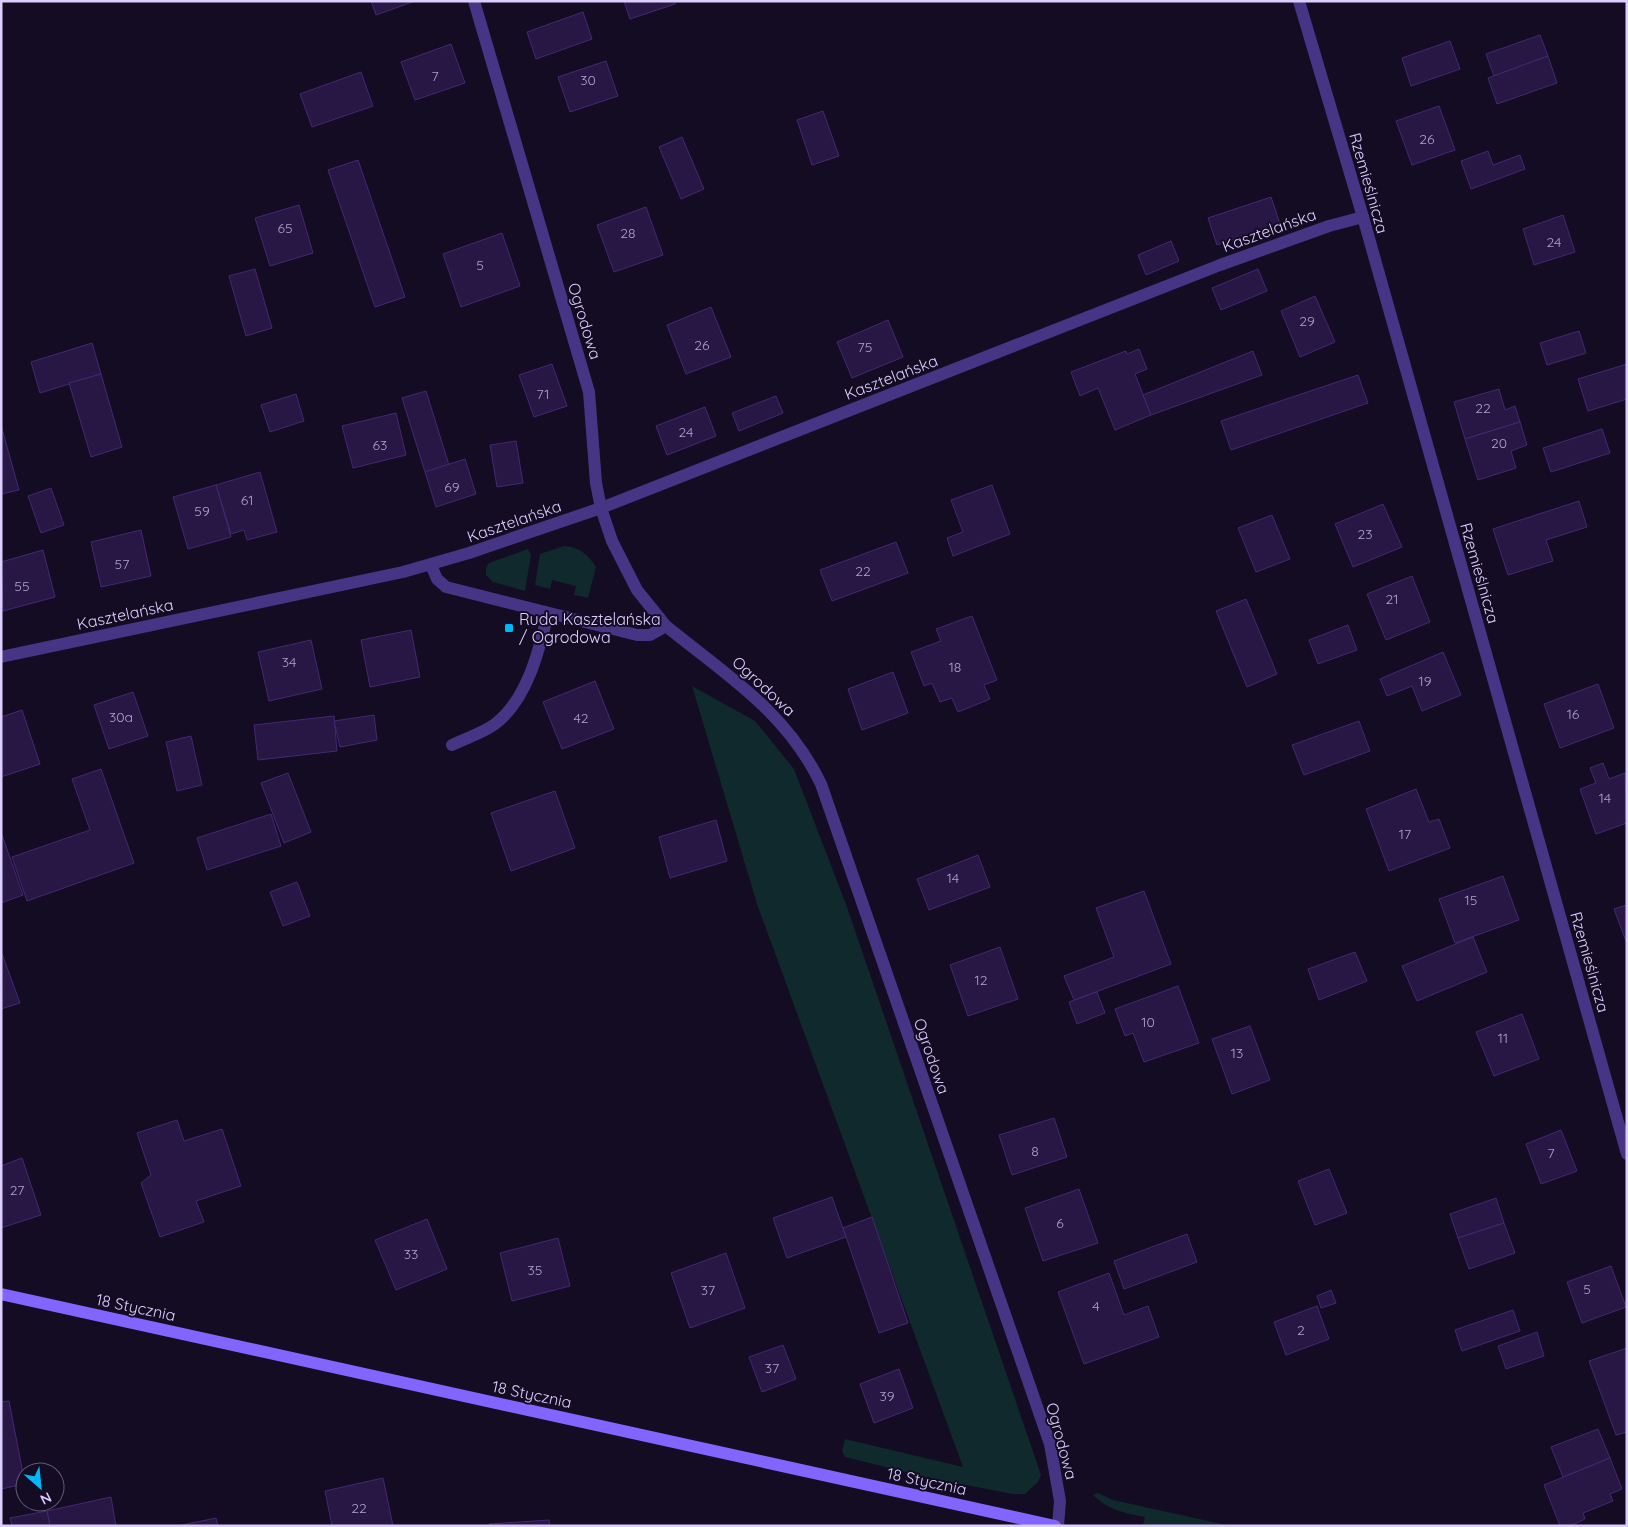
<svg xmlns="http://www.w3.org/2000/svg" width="1628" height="1527" font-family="Quicksand,sans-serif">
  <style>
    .green { fill: #0f292d }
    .building { fill: #281745; stroke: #432872 }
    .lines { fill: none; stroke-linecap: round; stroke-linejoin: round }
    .service { stroke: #453584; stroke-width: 12 }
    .minor { stroke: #453584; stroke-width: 12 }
    .secondary { stroke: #8265ff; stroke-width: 12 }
    .poi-dot { fill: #00b8f9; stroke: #140c23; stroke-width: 2 }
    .labels { text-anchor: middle; stroke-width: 4; stroke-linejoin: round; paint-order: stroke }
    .number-label { font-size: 14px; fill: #afa0d0 }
    .street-label { font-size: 16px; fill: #dcceff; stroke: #140c23 }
    .poi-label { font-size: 16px; fill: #dcceff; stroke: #140c23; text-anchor: start }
  </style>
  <rect width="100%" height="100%" fill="#140c23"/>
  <!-- green -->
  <g class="green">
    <path d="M564 546C579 547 588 554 596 567L588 598 574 595 576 586 552 580 550 589 535 585 540 554Z"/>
    <polygon points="528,549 531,555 525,591 493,582 486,575 486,568 489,563"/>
    <polygon points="692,686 755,721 794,769 847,907 1041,1475 1038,1482 1025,1494 1012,1494 926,1477 845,1457 842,1451 845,1439 963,1467 757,904"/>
    <path d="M1098 1493 1113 1500 1231 1526 1143 1525 1145 1517C1125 1513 1108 1510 1093 1495Z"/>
  </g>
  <!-- building -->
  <g class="building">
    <polygon points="371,1 415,1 376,15"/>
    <polygon points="624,1 675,1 675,4 630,19"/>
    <polygon points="583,12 592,39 536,59 527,32"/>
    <polygon points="1540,35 1548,56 1494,76 1486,54"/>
    <polygon points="1450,41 1460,69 1411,86 1402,58"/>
    <polygon points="451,44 465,83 415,100 401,62"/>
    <polygon points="1548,56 1557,83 1497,104 1488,78"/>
    <polygon points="606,61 618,96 570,112 558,77"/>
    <polygon points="361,72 373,106 312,127 300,94"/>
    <polygon points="1439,106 1455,150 1412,165 1396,121"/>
    <polygon points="823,111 839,156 812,165 797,120"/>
    <polygon points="682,137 704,189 681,199 659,147"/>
    <polygon points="1488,151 1493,165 1520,155 1525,169 1471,189 1461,161"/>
    <polygon points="358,160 405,297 375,307 328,170"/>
    <polygon points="1271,197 1280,224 1217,245 1208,218"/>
    <polygon points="299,205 313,253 270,266 255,218"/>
    <polygon points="646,207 663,255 614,272 597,225"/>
    <polygon points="1563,215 1575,252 1534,265 1523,229"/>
    <polygon points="502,233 520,286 461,307 443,254"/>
    <polygon points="1171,241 1179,261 1146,275 1138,255"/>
    <polygon points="255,269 272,328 246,336 229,276"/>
    <polygon points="1258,269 1267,291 1221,310 1212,288"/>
    <polygon points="1315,296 1335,342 1300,357 1281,311"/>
    <polygon points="711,307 731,357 686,374 667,325"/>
    <polygon points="888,320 903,357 852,378 837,342"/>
    <polygon points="1579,331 1586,353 1547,365 1540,343"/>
    <polygon points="92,343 101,374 40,393 31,362"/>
    <polygon points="1139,349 1147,369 1135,374 1151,415 1115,430 1098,388 1080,396 1071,372 1126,351 1127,354"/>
    <polygon points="1253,351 1262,375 1151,415 1143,395"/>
    <polygon points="552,364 567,406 534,417 519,375"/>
    <polygon points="1627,364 1627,399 1588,411 1578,379"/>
    <polygon points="101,374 122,447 91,457 69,383"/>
    <polygon points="1358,375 1368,403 1231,450 1221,421"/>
    <polygon points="1499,389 1505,410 1515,406 1520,422 1465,439 1454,402"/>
    <polygon points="426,391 449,465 425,472 402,398"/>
    <polygon points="296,394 304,421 270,432 261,405"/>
    <polygon points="776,396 783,413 739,431 732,413"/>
    <polygon points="705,407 716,436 667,455 656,426"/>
    <polygon points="396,413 406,455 353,468 342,426"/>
    <polygon points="1520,422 1527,445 1511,451 1516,468 1478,480 1465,439"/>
    <polygon points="1,425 19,490 1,494"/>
    <polygon points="1602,429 1610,453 1551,472 1543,448"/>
    <polygon points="516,441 523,483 497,487 490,445"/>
    <polygon points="465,459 476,494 436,507 425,472"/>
    <polygon points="260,472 277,532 247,540 244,530 231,534 216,485"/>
    <polygon points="216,485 231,537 188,549 173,497"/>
    <polygon points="992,485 1010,534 953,556 947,538 963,532 951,500"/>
    <polygon points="51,488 64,525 41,533 28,496"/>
    <polygon points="1579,501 1587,527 1546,540 1553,561 1508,575 1493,529"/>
    <polygon points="1383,504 1402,547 1353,567 1335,524"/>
    <polygon points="1272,515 1290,559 1256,572 1238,528"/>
    <polygon points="141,530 151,576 101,587 91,542"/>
    <polygon points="896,542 908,573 832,601 820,570"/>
    <polygon points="43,550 55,597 3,611 1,562"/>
    <polygon points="1412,576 1430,622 1386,640 1367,594"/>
    <polygon points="1246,599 1277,674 1247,687 1216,611"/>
    <polygon points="972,616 997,680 984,685 990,699 958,712 952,698 940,702 932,683 924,686 911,652 941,641 936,629"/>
    <polygon points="1348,625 1357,650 1318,664 1309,640"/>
    <polygon points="411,630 420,677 370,687 361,640"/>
    <polygon points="311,640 322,689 269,701 258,652"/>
    <polygon points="1443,652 1461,695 1422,711 1412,686 1387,696 1380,679"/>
    <polygon points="893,672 908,713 862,730 848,689"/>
    <polygon points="595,681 614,729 562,749 543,702"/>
    <polygon points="1598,684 1614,728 1560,748 1544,704"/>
    <polygon points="133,692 148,736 109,749 94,705"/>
    <polygon points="22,710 40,764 1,777 1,717"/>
    <polygon points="374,715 377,740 340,747 334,721"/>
    <polygon points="334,716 337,751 258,760 254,725"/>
    <polygon points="1359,721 1370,751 1304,775 1292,745"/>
    <polygon points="191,736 202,785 177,791 166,742"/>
    <polygon points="1603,763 1609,779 1625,773 1627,823 1596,834 1580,789 1596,783 1590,768"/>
    <polygon points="101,769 134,863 27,901 12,857 90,830 72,779"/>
    <polygon points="288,773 311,832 284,843 261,783"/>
    <polygon points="1416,789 1429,822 1439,819 1450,848 1389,871 1366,809"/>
    <polygon points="555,791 575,848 511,871 491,813"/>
    <polygon points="271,814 281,846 207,870 197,838"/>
    <polygon points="716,820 727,861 670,878 659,837"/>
    <polygon points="1,832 23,895 1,903"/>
    <polygon points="978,855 990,887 929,910 917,879"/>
    <polygon points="1503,876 1519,920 1455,943 1439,899"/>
    <polygon points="297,882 310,916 283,926 270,892"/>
    <polygon points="1144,891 1171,964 1074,1000 1064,976 1114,957 1096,908"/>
    <polygon points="1627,905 1627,944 1614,909"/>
    <polygon points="1473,937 1487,972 1417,1001 1402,966"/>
    <polygon points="1000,947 1018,999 968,1016 950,965"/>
    <polygon points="1,951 20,1003 1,1009"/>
    <polygon points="1355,952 1367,981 1319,1000 1308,969"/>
    <polygon points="1178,986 1199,1043 1144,1062 1133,1033 1125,1036 1115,1009"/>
    <polygon points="1097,992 1105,1013 1077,1024 1069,1002"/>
    <polygon points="1522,1014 1539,1059 1494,1076 1476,1032"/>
    <polygon points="1250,1026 1270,1080 1232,1094 1212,1039"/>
    <polygon points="1054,1118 1067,1157 1012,1175 999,1135"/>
    <polygon points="177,1120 184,1141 222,1129 241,1186 196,1201 204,1222 160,1237 141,1183 151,1175 137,1133"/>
    <polygon points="1561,1130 1577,1171 1541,1184 1526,1144"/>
    <polygon points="22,1158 41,1215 1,1228 1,1166"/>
    <polygon points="1329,1169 1347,1213 1315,1225 1298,1181"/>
    <polygon points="1079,1189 1098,1243 1043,1261 1025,1208"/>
    <polygon points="832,1197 846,1237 787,1258 773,1218"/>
    <polygon points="1496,1198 1504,1223 1458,1238 1450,1214"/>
    <polygon points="872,1217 908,1323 879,1333 843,1228"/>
    <polygon points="427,1219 447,1269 396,1290 375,1240"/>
    <polygon points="1504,1223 1515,1253 1469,1269 1458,1238"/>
    <polygon points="1187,1234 1197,1262 1124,1289 1114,1261"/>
    <polygon points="558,1238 570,1286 512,1301 500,1253"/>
    <polygon points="726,1253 745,1308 690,1328 671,1273"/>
    <polygon points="1611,1266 1626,1307 1582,1323 1567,1282"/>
    <polygon points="1109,1273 1124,1315 1148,1306 1159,1337 1084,1364 1058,1292"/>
    <polygon points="1331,1290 1336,1303 1321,1308 1317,1296"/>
    <polygon points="1317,1306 1329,1339 1286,1355 1274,1322"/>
    <polygon points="1513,1310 1520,1331 1462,1351 1455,1330"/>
    <polygon points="1537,1332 1544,1356 1506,1369 1498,1346"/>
    <polygon points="783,1345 796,1379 762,1392 749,1357"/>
    <polygon points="1627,1348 1627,1432 1616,1435 1589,1361"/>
    <polygon points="899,1369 913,1408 874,1423 860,1384"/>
    <polygon points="9,1401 25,1484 1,1489 1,1402"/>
    <polygon points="1598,1429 1610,1458 1563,1477 1551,1447"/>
    <polygon points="1610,1458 1622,1489 1610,1494 1613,1501 1583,1513 1585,1519 1570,1526 1560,1526 1544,1485"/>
    <polygon points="383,1478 393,1526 332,1526 325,1491"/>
    <polygon points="111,1497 116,1526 50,1526 47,1511"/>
    <polygon points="47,1511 50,1526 12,1526 10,1518"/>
    <polygon points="216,1518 218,1526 177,1526"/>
    <polygon points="549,1520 550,1526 490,1526 489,1524"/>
  </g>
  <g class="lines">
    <!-- service -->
    <path class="service" d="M452 745C466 738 483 733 495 724 527 700 539 651 548 613"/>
    <!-- minor -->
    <g class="minor">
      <path d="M474 1 589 392 596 483 601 508 612 541 637 590 666 626C726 675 786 711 821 784L1050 1444 1060 1501 1058 1526"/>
      <polyline points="1299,1 1363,217 1627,1154"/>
      <polyline points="431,565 437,579 446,587 637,635 650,635 666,626"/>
      <polyline points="1,657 403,572 469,553 601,508 1220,265 1329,226 1363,217"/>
    </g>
    <!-- secondary -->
    <polyline class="secondary" points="1,1294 1055,1526"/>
  </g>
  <!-- markers -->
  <rect class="poi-dot" x="504" y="623" width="10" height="10" rx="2.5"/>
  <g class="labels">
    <!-- number labels -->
    <g class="number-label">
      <text x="435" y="81">7</text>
      <text x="588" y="85">30</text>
      <text x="1427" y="144">26</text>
      <text x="285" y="233">65</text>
      <text x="628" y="238">28</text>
      <text x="1554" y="247">24</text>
      <text x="480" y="270">5</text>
      <text x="1307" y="326">29</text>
      <text x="702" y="350">26</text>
      <text x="865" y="352">75</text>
      <text x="543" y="399">71</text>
      <text x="1483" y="413">22</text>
      <text x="686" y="437">24</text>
      <text x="1499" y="448">20</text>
      <text x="380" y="450">63</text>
      <text x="452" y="492">69</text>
      <text x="247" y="505">61</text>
      <text x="202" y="516">59</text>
      <text x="1365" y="539">23</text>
      <text x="122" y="569">57</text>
      <text x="863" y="576">22</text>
      <text x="22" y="591">55</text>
      <text x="1392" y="604">21</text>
      <text x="289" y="667">34</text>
      <text x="955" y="672">18</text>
      <text x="1425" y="686">19</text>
      <text x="1573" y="719">16</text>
      <text x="121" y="722">30a</text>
      <text x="581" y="723">42</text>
      <text x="1605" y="803">14</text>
      <text x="1405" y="839">17</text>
      <text x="953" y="883">14</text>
      <text x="1471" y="905">15</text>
      <text x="981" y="985">12</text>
      <text x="1148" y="1027">10</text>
      <text x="1503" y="1043">11</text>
      <text x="1237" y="1058">13</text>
      <text x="1035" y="1156">8</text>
      <text x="1551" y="1158">7</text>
      <text x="17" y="1195">27</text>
      <text x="1060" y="1228">6</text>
      <text x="411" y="1259">33</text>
      <text x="535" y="1275">35</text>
      <text x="1587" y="1294">5</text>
      <text x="708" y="1295">37</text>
      <text x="1096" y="1311">4</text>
      <text x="1301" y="1335">2</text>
      <text x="772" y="1373">37</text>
      <text x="887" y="1401">39</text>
      <text x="359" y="1513">22</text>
    </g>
    <!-- street labels -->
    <g class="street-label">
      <text transform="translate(1369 183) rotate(74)" y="6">Rzemieślnicza</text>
      <text transform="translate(1269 230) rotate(-20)" y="6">Kasztelańska</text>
      <text transform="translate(585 321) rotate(73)" y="6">Ogrodowa</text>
      <text transform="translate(891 377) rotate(-21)" y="6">Kasztelańska</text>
      <text transform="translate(514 521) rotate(-19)" y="6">Kasztelańska</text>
      <text transform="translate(1480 573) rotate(74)" y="6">Rzemieślnicza</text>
      <text transform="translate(125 614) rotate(-12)" y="6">Kasztelańska</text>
      <text transform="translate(764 686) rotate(43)" y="6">Ogrodowa</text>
      <text transform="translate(1590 962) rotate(74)" y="6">Rzemieślnicza</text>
      <text transform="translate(932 1056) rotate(71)" y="6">Ogrodowa</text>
      <text transform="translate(136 1307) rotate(12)" y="6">18 Stycznia</text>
      <text transform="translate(532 1394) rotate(12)" y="6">18 Stycznia</text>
      <text transform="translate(1062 1441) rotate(75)" y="6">Ogrodowa</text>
      <text transform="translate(927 1481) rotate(12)" y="6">18 Stycznia</text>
    </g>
    <!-- poi labels -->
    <g class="poi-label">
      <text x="519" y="625">Ruda Kasztelańska<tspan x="519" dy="18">/ Ogrodowa</tspan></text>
    </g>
  </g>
  <!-- border -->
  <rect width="1628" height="1527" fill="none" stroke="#dcceff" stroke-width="5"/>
  <!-- north arrow -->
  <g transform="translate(40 1487) rotate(153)"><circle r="24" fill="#140c23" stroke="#645a7b"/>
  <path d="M0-4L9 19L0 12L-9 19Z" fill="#00b8f9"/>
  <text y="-8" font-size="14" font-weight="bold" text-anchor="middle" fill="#dcceff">N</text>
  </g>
</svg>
